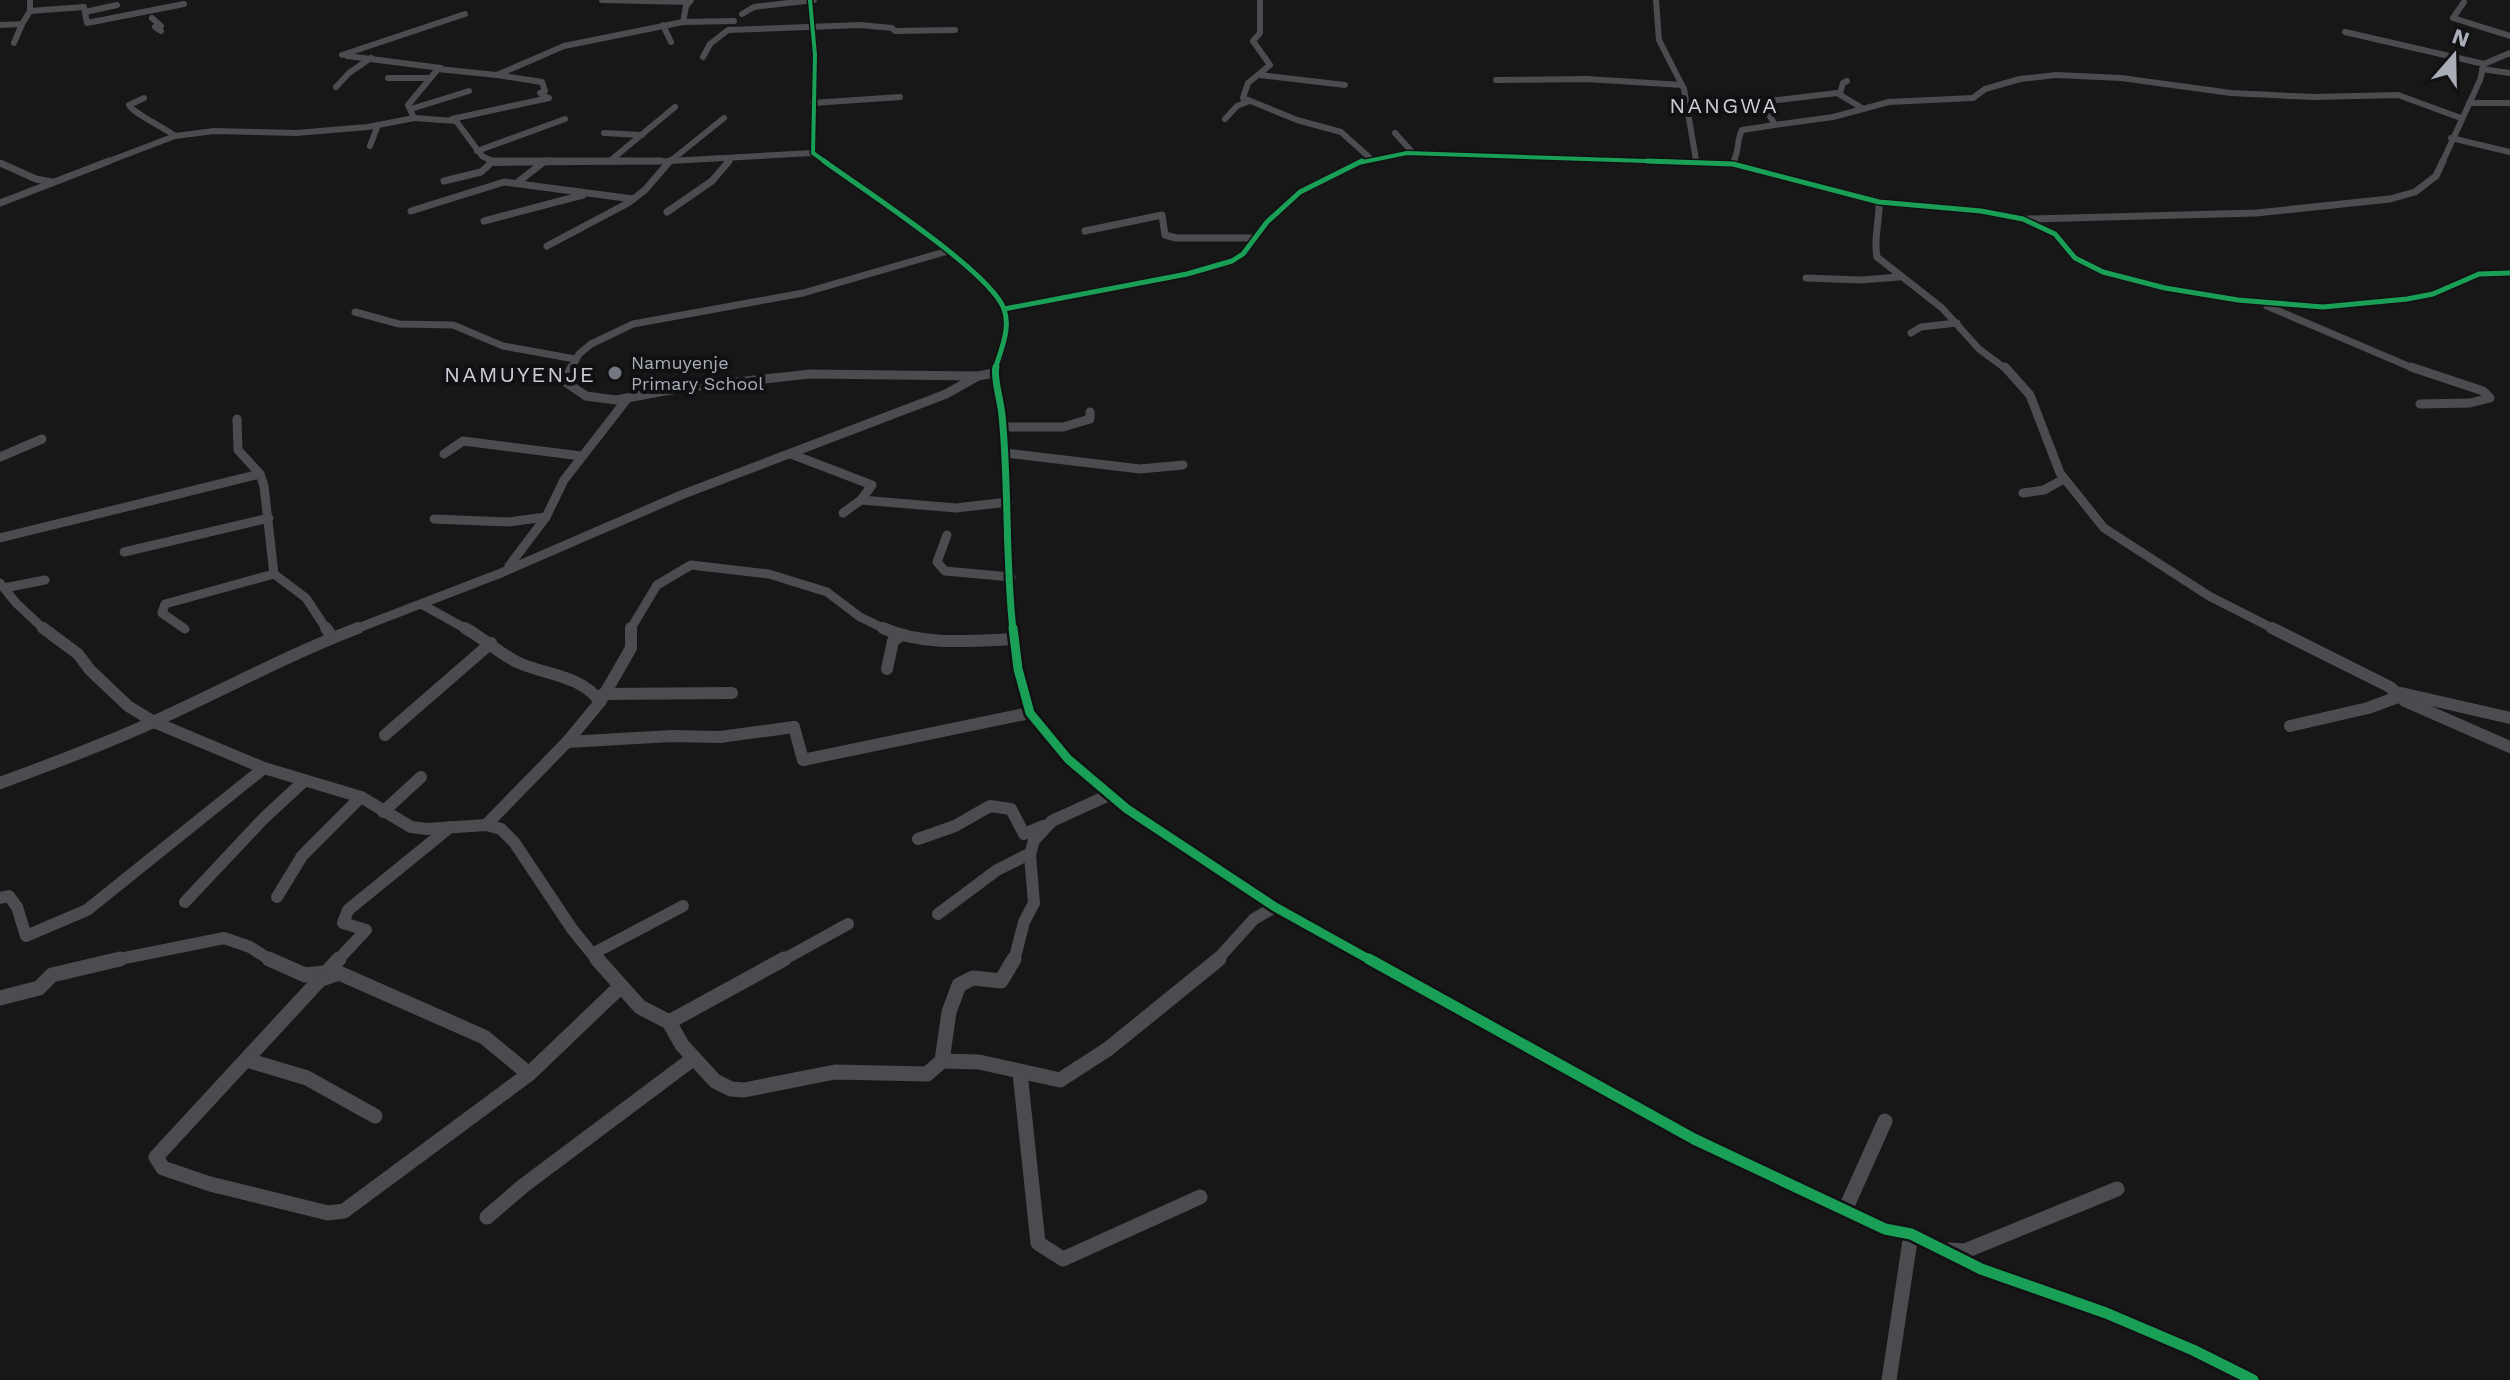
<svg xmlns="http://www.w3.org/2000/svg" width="2510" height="1380" font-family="'Work Sans',sans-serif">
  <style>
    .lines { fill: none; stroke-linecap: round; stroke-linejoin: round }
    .minor-far4 { stroke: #4b4c50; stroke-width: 6 }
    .minor-far3 { stroke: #4b4c50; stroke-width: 7 }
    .minor-far2 { stroke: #4b4c50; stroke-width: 9 }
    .minor-far1 { stroke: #4b4c50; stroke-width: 12 }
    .minor { stroke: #4b4c50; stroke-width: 15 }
    .cycleway-far4-casing { stroke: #111113; stroke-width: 7 }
    .cycleway-far3-casing { stroke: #111113; stroke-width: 8 }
    .cycleway-far2-casing { stroke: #111113; stroke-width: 11 }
    .cycleway-far1-casing { stroke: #111113; stroke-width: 14 }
    .cycleway-casing { stroke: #111113; stroke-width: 16 }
    .cycleway-far4 { stroke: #1a9f57; stroke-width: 4 }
    .cycleway-far3 { stroke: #1a9f57; stroke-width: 5 }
    .cycleway-far2 { stroke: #1a9f57; stroke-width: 7 }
    .cycleway-far1 { stroke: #1a9f57; stroke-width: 9 }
    .cycleway { stroke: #1a9f57; stroke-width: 11 }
    .poi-dot { fill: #757880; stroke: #111113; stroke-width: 3 }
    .labels { text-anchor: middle; stroke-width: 8; stroke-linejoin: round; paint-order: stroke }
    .far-poi-label { font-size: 18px; fill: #a8adb8; stroke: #111113; text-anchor: start }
    .far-quarter-label { font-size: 22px; letter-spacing: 2px; fill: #c9ccd4; stroke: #111113 }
  </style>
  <rect width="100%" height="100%" fill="#171717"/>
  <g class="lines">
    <!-- minor-far4 -->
    <g class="minor-far4">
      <polyline points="30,0 30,11 84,7 87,23 184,4"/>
      <polyline points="602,0 689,2"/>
      <polyline points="810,0 815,55 813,153 827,163"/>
      <polyline points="1260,0 1260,33 1253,41 1270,65 1248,83 1243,98 1297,120 1341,132 1370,158"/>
      <polyline points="1656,0 1659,40 1684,89 1696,160"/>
      <polyline points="2464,2 2453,18 2510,36"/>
      <polyline points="85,12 117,5"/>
      <polyline points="742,14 754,7 814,0"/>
      <polyline points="152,18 161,26 155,27 161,31"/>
      <polyline points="683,22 734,21"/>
      <polyline points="0,25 22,24 30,11"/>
      <polyline points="663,25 671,42"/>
      <polyline points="2345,32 2484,64"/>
      <polyline points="14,43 22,24"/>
      <polyline points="342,55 465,14"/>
      <polyline points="347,56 441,68"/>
      <polyline points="703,57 710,44 728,30 860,25 892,28 895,31 955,30"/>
      <polyline points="2482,69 2510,73"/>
      <polyline points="497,75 542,82 545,91 540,93 548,98"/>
      <polyline points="1260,75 1345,85"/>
      <polyline points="388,78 429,78"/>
      <polyline points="1496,80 1587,79 1682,85"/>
      <polyline points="336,87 349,73 371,58"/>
      <polyline points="1840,93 1843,83 1847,81"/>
      <path d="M144 98 129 105C134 114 164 127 175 136"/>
      <polyline points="813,103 900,97"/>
      <polyline points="2469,103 2510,103"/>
      <polyline points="411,109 469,91"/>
      <polyline points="414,118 408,105 438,69 497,75 564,46 683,22 686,6 691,0"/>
      <polyline points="452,119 549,98"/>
      <polyline points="1225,119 1237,106 1247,102"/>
      <polyline points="1775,125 1833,117 1889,102 1973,98 1985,89 2020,79 2056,75 2121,78 2231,93 2314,97 2398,95 2461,118"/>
      <polyline points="604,133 642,135"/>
      <polyline points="1395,133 1413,153"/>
      <polyline points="2451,138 2510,152"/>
      <polyline points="370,146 378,125"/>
      <polyline points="477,151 565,119"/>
      <polyline points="611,160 675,107"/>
      <polyline points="104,163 175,136 214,131 296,133 368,127 414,118 456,121 482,156 496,163 670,161 813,153"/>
      <polyline points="542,163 545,161"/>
      <polyline points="668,163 724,118"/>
      <polyline points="728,163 730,158"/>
      <polyline points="1358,163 1407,153 1707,163"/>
      <path d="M1733 163C1740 150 1736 141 1742 130L1775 125 1762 102 1837 93 1862 108"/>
      <polyline points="2442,163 2480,80 2484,64 2510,53"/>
    </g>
    <!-- minor-far3 -->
    <g class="minor-far3">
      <polyline points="491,161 661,161"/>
      <path d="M824 161C862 189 990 271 1004 309 1011 328 1001 350 995 369"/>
      <polyline points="1647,161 1733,164 1879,202 1981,211 2023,219 2055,234 2075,258 2103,272 2165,288 2238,300 2323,307 2407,299 2433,294 2479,274 2510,273"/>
      <polyline points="0,163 36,179 52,182"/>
      <polyline points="1733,164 1734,161"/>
      <polyline points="444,181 481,172 491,163"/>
      <polyline points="518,182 545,161"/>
      <path d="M1879 202C1880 221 1873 238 1877 257L1942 308 1979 349 2006 369"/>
      <polyline points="0,203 109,161"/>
      <polyline points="411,211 504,182 633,199"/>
      <polyline points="667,212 712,181 729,161"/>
      <polyline points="2028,219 2256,213 2390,199 2415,192 2436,176 2443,161"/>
      <polyline points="484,221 583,195"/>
      <polyline points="1085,231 1162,215 1165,235 1176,238 1254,238"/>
      <polyline points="547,246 628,203 645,190 670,161"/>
      <polyline points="1806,278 1861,280 1899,277"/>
      <polyline points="2267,306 2415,369"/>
      <polyline points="1004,309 1187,274 1232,261 1243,254 1267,222 1300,192 1362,161"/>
      <polyline points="355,312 399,324 453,325 503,346 575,359"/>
      <polyline points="1911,333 1921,327 1957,323"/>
      <polyline points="571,369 579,354 591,344 633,324 803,293 948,251"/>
    </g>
    <!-- minor-far2 -->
    <g class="minor-far2">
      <polyline points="572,367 564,381 586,396 616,400 681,388 810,374 977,376"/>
      <path d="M996 367C993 377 1001 402 1002 415 1009 486 1005 559 1013 630"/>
      <polyline points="2005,367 2030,395 2060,473 2104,528 2209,596 2276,630"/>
      <polyline points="2411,367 2483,391 2490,398 2470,403 2420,404"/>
      <polyline points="237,419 238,450 260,474 264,486 274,574 306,598 327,630"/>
      <polyline points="1004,427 1063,427 1090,419 1090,412"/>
      <polyline points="1006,453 1140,469 1183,465"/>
      <polyline points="444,454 463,441 581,456"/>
      <polyline points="791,454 872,485 861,500 843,513"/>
      <polyline points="0,457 42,439"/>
      <polyline points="2023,493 2044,490 2064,479"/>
      <polyline points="861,500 956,508 1008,502"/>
      <polyline points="434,519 508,522 546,517"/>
      <polyline points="947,535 937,562 945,571 1011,577"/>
      <polyline points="0,538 260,474"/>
      <polyline points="124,552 269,518"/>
      <polyline points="509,566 546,517 564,480 627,399"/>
      <polyline points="0,583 16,603 45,630"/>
      <polyline points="4,588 45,580"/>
      <polyline points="423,605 468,630"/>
      <polyline points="185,629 162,613 165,604 274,574"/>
      <polyline points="353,630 501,573 681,495 946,394 978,376 994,373"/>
      <polyline points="630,630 657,585 691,565 769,574 827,592 860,617 887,630"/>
    </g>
    <!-- minor-far1 -->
    <g class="minor-far1">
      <polyline points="43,628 78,654 90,670 128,706 154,722 264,768 361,797 411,827 427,829 486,825 501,829 514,842 572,929 598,961"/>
      <polyline points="326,628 332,637"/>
      <path d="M465 628C483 638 499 653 517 662 544 675 582 675 600 702L631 648V628"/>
      <path d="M883 628C922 646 972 641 1015 639"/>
      <polyline points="1013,628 1018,669 1030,713 1068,759 1127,809 1275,907 1372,961"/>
      <polyline points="2272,628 2390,687 2405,701 2510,747"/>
      <polyline points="887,669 893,641 900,636"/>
      <polyline points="2401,693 2510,718"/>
      <polyline points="603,694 732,693"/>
      <polyline points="2290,726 2368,708 2398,697"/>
      <polyline points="385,735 491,643"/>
      <polyline points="567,742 672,736 720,737 794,727 803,760 1030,713"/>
      <path d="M0 783C52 764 103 745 153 722 222 691 287 655 358 628"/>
      <polyline points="383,812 421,777"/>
      <polyline points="486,825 567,742 600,702"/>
      <polyline points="918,839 955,826 990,806 1011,809 1024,834 1043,826"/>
      <polyline points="277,897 302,856 361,797"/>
      <polyline points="0,898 9,896 17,907 26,936 87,910 264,768"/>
      <polyline points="185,902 264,818 303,782"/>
      <polyline points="938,914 997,870 1029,854"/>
      <polyline points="594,953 683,906"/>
      <polyline points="110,961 224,938 250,947 272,961"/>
      <polyline points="337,961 366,930 343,923 348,910 450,827"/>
      <polyline points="781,961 848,924"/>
      <polyline points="1014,961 1024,922 1034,903 1030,855 1034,840 1052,821 1109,795"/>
      <polyline points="1216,961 1254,919 1275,907"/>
    </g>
    <!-- minor -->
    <g class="minor">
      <polyline points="269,959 305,975 324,973"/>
      <polyline points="339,959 156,1157 163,1168 210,1184 328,1213 344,1211 529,1074 620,987"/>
      <polyline points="597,959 640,1007 669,1022 682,1045 715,1081 731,1089 744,1090 835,1072 927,1074 942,1061 979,1062 1060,1080 1108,1049 1219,959"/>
      <polyline points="1369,959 1694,1139 1885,1229 1911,1234 1981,1269 2106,1313 2193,1350 2253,1380"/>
      <polyline points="322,979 339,973 484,1037 529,1074"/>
      <polyline points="0,998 39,988 52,975 120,959"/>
      <polyline points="669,1022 784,959"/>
      <polyline points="247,1060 307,1078 375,1116"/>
      <polyline points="942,1061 949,1012 959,985 973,978 1001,981 1014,959"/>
      <polyline points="1020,1073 1038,1243 1063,1259 1200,1197"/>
      <polyline points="1845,1210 1885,1121"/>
      <polyline points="487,1217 523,1186 694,1058"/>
      <polyline points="1949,1250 1965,1251 2117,1189"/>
      <polyline points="1889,1380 1911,1234"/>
    </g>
    <!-- cycleway-far4 casing -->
    <g class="cycleway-far4-casing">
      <g id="cycleway-far4">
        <polyline points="810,0 815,55 813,153 827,163"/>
        <polyline points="1358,163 1407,153 1707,163"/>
      </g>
    </g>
    <!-- cycleway-far3 casing -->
    <g class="cycleway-far3-casing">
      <g id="cycleway-far3">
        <path d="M824 161C862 189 990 271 1004 309 1011 328 1001 350 995 369"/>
        <polyline points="1647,161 1733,164 1879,202 1981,211 2023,219 2055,234 2075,258 2103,272 2165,288 2238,300 2323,307 2407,299 2433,294 2479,274 2510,273"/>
        <polyline points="1004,309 1187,274 1232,261 1243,254 1267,222 1300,192 1362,161"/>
      </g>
    </g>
    <!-- cycleway-far2 casing -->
    <g class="cycleway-far2-casing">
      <path id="cycleway-far2" d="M996 367C993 377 1001 402 1002 415 1009 486 1005 559 1013 630"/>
    </g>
    <!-- cycleway-far1 casing -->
    <g class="cycleway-far1-casing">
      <polyline id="cycleway-far1" points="1013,628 1018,669 1030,713 1068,759 1127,809 1275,907 1372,961"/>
    </g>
    <!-- cycleway casing -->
    <g class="cycleway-casing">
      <polyline id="cycleway" points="1369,959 1694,1139 1885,1229 1911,1234 1981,1269 2106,1313 2193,1350 2253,1380"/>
    </g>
    <!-- cycleway-far4 -->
    <use href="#cycleway-far4" class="cycleway-far4"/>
    <!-- cycleway-far3 -->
    <use href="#cycleway-far3" class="cycleway-far3"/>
    <!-- cycleway-far2 -->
    <use href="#cycleway-far2" class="cycleway-far2"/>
    <!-- cycleway-far1 -->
    <use href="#cycleway-far1" class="cycleway-far1"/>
    <!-- cycleway -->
    <use href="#cycleway" class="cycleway"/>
  </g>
  <!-- markers -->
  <circle class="poi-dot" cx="615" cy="373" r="8"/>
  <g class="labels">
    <!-- far-poi labels -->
    <g class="far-poi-label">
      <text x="631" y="369">Namuyenje<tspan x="631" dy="21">Primary School</tspan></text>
    </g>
    <!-- far-quarter labels -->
    <g class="far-quarter-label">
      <text x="1724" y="113">NANGWA</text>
      <text x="520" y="382">NAMUYENJE</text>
    </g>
  </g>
  <!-- north arrow -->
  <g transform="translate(2454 56) rotate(20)" stroke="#111113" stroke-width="6" paint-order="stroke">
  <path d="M0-6L14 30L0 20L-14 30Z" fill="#a8adb8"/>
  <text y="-12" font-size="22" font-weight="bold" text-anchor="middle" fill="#a8adb8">N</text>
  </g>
</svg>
